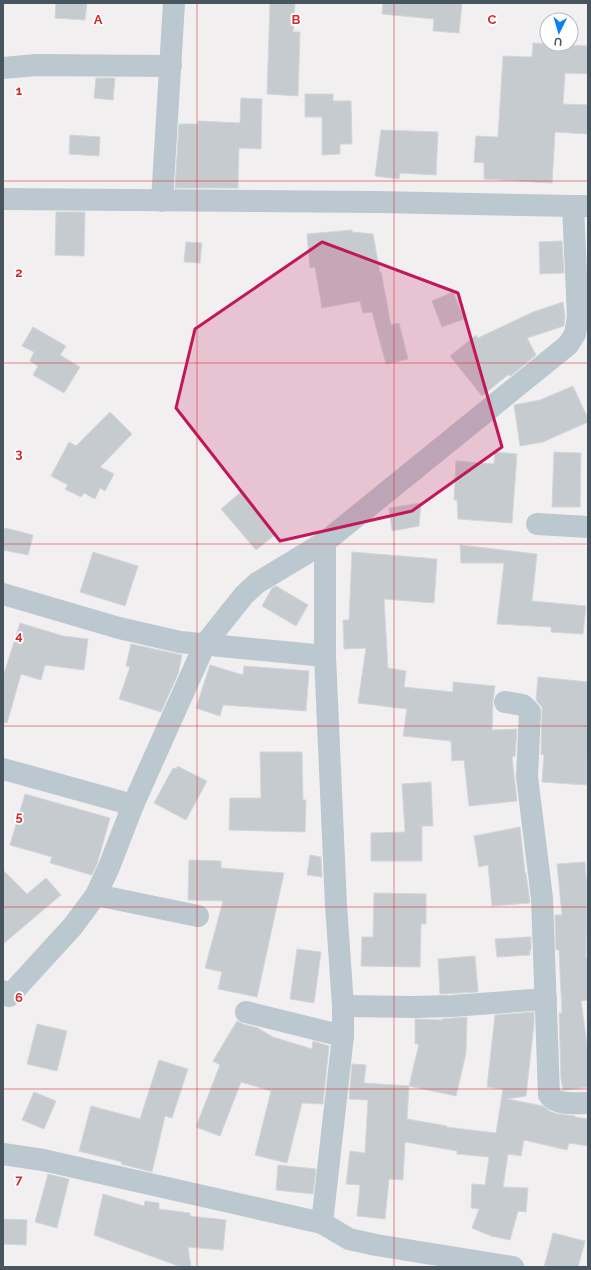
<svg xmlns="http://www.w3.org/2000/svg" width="591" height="1270" font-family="Raleway,sans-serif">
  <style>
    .building { fill: #c6cbcf; stroke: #d3d6db }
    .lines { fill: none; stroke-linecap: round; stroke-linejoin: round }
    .minor { stroke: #bcc8cf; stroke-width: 22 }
    .marked { fill: #c2185b; fill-opacity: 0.2; stroke: #c2185b; stroke-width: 3; stroke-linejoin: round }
    .grid { fill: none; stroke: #d62828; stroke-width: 1; stroke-opacity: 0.55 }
    .grid-label { font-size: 13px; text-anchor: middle; font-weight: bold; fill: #d62828; stroke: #fff; stroke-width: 3.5; stroke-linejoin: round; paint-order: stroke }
  </style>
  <rect width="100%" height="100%" fill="#f2eff0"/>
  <!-- building -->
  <g class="building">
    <polygon points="56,3 87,3 85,20 55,18"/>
    <polygon points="270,3 295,3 293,32 300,32 298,96 267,94"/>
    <polygon points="383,3 462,3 459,33 433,31 434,19 382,14"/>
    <polygon points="533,43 588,46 588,74 565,73 563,104 588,105 588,134 555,132 552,183 484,179 484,163 474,162 476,136 498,137 503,56 532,57"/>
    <polygon points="96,78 115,78 113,100 94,98"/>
    <polygon points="305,94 333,94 333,101 351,101 352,144 340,144 340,154 322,155 322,117 305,117"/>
    <polygon points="241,98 262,99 261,149 239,148 238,188 175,188 179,124 198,124 198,121 240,123"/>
    <polygon points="381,130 438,132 436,175 400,173 399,179 375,176"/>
    <polygon points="70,135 100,137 99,156 69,154"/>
    <polygon points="56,212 85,212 84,256 55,255"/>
    <polygon points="352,230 352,232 373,234 380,273 381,272 391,325 399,323 408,359 386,364 372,312 363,313 360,301 322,308 315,267 310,268 307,234"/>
    <polygon points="562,241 564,273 540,274 539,242"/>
    <polygon points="186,242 202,243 200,263 184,262"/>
    <polygon points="453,292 464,319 442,327 432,301"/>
    <polygon points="563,302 565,316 564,326 527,338 536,355 512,375 509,376 509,374 482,396 450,356 476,335 478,338 533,312"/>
    <polygon points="33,327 66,346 60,355 80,367 64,393 33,375 38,366 30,361 34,352 22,346"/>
    <polygon points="573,386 588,419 588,422 543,442 520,446 514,405 540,400"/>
    <polygon points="110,412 132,434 100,467 114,474 105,491 100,488 95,499 84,493 81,497 65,489 68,485 51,476 69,442 76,446"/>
    <polygon points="495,452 517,454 512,523 458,519 457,500 454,500 456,461 494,464"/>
    <polygon points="554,452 581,453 580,507 552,507"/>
    <polygon points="241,492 276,534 256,550 221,509"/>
    <polygon points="421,503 419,526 392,531 389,508"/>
    <polygon points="5,528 33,535 28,555 3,550 3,538"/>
    <polygon points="460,545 537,554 532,601 586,606 583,634 551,632 551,627 497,624 504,563 461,563"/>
    <polygon points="93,552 138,566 125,606 80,592"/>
    <polygon points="352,552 437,559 434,603 384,599 388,668 406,671 404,687 453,692 453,682 495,686 493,700 492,730 517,729 515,756 512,757 517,801 469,806 464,760 452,761 451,741 403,736 407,709 358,703 366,648 344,649 343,620 349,620"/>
    <polygon points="276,586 308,605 296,626 262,606 272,588"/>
    <polygon points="20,623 63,636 88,639 84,670 45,665 41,680 21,674 7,723 3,722 3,677"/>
    <polygon points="131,644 182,655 178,674 161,712 119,699 130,667 126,666"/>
    <polygon points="210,665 243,675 244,666 309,671 306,711 223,705 220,716 196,708"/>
    <polygon points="538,677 588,682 587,785 542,782 544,754 541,755 542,712 542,707 536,700"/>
    <polygon points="260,752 302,752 303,800 306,800 305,832 229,830 230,798 261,798"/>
    <polygon points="177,766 207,781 186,820 154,803 173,768 177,769"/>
    <polygon points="431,782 433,826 422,826 422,861 371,861 371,833 405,832 402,784"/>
    <polygon points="25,794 110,818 97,864 92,875 50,863 52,857 10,845"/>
    <polygon points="520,827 525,873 526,873 530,903 492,906 488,865 479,867 474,836"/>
    <polygon points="310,855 321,857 322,877 307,875"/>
    <polygon points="189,860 221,861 221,868 284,873 257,997 218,989 222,972 205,968 223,901 188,900"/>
    <polygon points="585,862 587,890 586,958 588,958 588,1000 581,1001 588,1051 588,1087 566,1090 563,1090 561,1079 559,1013 562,1013 559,950 556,950 555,918 555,915 562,915 557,864"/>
    <polygon points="3,870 27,894 46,878 61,895 3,944"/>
    <polygon points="374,893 426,894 426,924 421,924 420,967 361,966 362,937 373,937"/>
    <polygon points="529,937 531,937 531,950 530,950 530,955 497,957 495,939"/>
    <polygon points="297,949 321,952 314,1003 290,999"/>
    <polygon points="475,956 478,992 440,994 438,959"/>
    <polygon points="534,1012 534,1024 526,1096 507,1099 543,1106 551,1112 558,1114 575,1116 575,1117 588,1119 588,1146 569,1143 567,1150 524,1140 521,1156 508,1154 503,1187 528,1188 526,1212 518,1211 510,1240 491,1236 472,1228 479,1209 471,1208 472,1184 485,1185 489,1157 457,1154 457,1151 405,1142 403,1180 389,1179 385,1219 357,1216 360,1185 346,1184 350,1151 365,1153 368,1100 349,1099 352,1064 366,1065 364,1083 409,1086 407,1119 447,1126 446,1127 496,1133 503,1089 487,1087 495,1015"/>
    <polygon points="467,1017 466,1053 456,1096 409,1086 419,1044 415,1044 415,1019 443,1020 442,1019"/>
    <polygon points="237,1021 243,1024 258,1028 273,1037 312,1049 313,1041 329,1046 323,1104 302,1103 287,1163 255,1155 271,1091 241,1082 220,1136 196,1127 220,1065 213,1061"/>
    <polygon points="37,1024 67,1031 57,1071 27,1064"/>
    <polygon points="159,1060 188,1069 172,1118 165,1116 152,1172 121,1164 122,1162 79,1151 91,1106 140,1119"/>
    <polygon points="34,1092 56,1101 44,1129 22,1120"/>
    <polygon points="278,1165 316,1169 313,1194 276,1190"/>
    <polygon points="48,1174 69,1179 57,1228 35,1222"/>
    <polygon points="103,1194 144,1206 145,1201 159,1203 159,1209 190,1213 190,1216 226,1220 223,1250 188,1247 191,1267 181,1267 94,1235"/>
    <polygon points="3,1219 27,1220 26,1245 3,1244"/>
    <polygon points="553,1233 585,1241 578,1267 544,1267"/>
  </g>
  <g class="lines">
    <!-- minor -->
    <g class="minor">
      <polyline points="3,68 36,65 171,66"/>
      <polyline points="3,199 378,202 573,206"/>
      <polyline points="162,201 174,3"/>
      <polyline points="537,524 588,527"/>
      <polyline points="3,594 119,628 180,642 325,656"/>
      <path d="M505 702 523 705 530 712 527 777 542 898 549 1095C557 1106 576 1103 588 1103"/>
      <polyline points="3,769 133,805"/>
      <polyline points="96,895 198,916"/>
      <polyline points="3,991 9,996 73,926 96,895 109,867 133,805 205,644 244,595 257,583 325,542"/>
      <polyline points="343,1006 414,1007 452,1006 546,999"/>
      <polyline points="246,1012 343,1036"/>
      <polyline points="3,1154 43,1160 322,1223"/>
      <polyline points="513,1267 376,1245 349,1239 322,1223 343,1036 343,1006 336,905 325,656 325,542 568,345 575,334 578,317 573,206 588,206"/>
    </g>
  </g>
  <!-- marked area -->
  <path class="marked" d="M322 242 458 293 502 447 412 511 280 541 176 408 195 329Z"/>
  <!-- grid -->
  <path class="grid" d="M197 3V1267M394 3V1267M3 181H588M3 363H588M3 544H588M3 726H588M3 907H588M3 1089H588"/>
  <g class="grid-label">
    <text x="98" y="24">A</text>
    <text x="296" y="24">B</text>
    <text x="492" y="24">C</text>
    <text x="19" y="95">1</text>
    <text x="19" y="277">2</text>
    <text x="19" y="458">3</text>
    <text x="19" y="640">4</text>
    <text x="19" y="821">5</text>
    <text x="19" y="1002">6</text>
    <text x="19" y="1184">7</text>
  </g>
  <!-- border -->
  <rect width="591" height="1270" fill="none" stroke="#46555e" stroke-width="8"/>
  <!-- north arrow -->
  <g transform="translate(559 32) rotate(185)"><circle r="19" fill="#ffffff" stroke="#b5bbbf"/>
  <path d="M0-3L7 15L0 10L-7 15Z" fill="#0f81ed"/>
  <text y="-6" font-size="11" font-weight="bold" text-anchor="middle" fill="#46555e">U</text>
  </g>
</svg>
